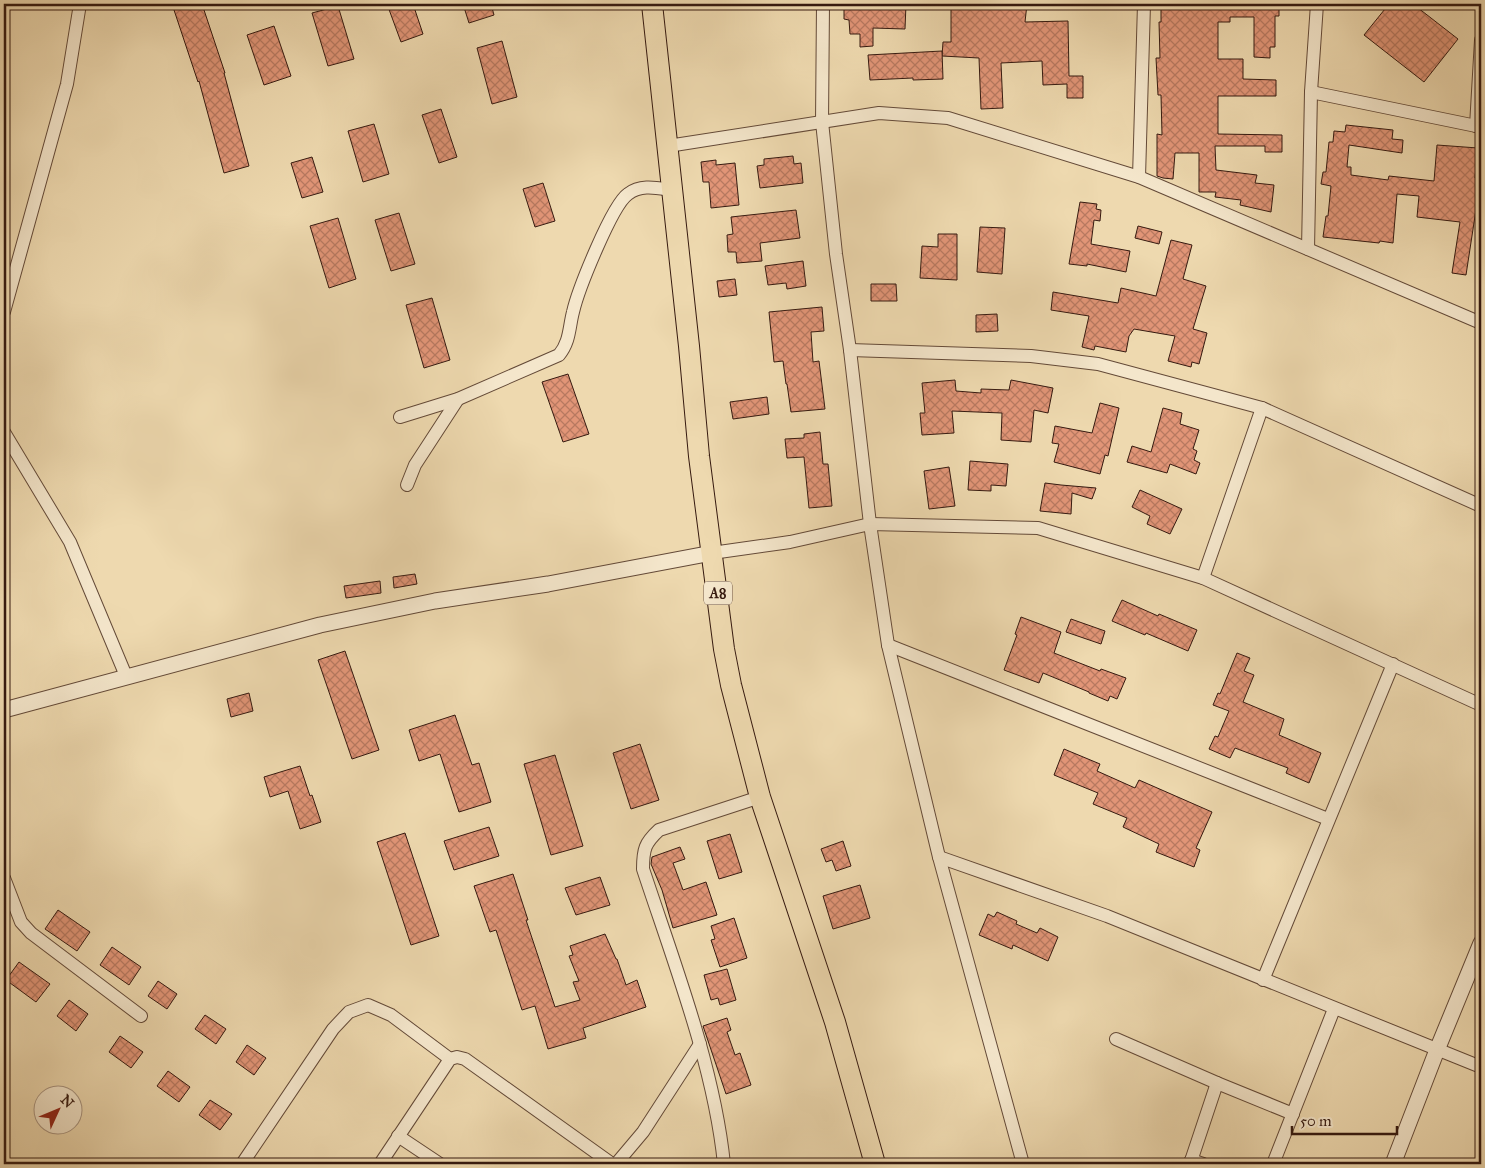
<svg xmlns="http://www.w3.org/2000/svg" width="1485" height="1168" font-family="'IM FELL Great Primer',serif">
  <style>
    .building { fill: url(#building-cross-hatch); stroke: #361a10 }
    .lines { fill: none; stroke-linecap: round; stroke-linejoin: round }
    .minor-casing { stroke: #644a38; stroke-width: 14 }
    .tertiary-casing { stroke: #644a38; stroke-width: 17 }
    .primary-casing { stroke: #361a10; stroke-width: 22 }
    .minor { stroke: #f4e6cb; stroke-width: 12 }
    .tertiary { stroke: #f4e6cb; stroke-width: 15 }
    .primary { stroke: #eed9af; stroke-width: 20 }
    .labels { text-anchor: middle; stroke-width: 4; stroke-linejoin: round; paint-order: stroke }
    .shield { fill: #f4e6cb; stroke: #6f5748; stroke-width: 1 }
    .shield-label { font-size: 14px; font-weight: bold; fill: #361a10 }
  </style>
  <defs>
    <pattern id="building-cross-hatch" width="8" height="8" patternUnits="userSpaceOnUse" patternTransform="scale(1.25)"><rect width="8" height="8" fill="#e19577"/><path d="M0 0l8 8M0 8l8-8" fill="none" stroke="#b77960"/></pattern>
  </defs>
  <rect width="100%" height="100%" fill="#eed9af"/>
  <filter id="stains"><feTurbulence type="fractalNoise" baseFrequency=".004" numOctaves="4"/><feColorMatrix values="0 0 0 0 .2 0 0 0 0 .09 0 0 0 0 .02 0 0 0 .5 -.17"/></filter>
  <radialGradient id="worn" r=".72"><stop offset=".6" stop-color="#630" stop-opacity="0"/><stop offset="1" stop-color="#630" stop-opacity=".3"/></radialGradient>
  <!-- building -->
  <g class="building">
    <polygon points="172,4 202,4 225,73 224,73 249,166 224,173 199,81 198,82"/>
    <polygon points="387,4 413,4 423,34 401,42"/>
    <polygon points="463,4 491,4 494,15 469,23"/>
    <polygon points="844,4 906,4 905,29 873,28 873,46 860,47 860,34 850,34 849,20 844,19"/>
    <polygon points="951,4 1027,4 1025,22 1068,21 1069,76 1083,76 1083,98 1067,98 1067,84 1043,85 1042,61 1001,63 1003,108 981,109 979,58 942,56 943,42 951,42"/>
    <polygon points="1161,4 1279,4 1279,16 1275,16 1275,47 1270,47 1270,58 1254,57 1254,17 1230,17 1230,22 1218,22 1218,59 1243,59 1243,79 1276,80 1276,96 1218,96 1218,134 1282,135 1282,152 1265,152 1265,146 1215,146 1216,170 1257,175 1255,183 1274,185 1271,212 1240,205 1241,200 1215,197 1216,192 1199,192 1199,153 1175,153 1173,179 1163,178 1157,176 1157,134 1162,135 1161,95 1158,95 1156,58 1160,58 1159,22 1161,22"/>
    <polygon points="1389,4 1413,4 1458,39 1424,82 1364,35"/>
    <polygon points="338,6 354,59 328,66 312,13"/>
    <polygon points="274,26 291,76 264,85 247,35"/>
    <polygon points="502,41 517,97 492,104 477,48"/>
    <polygon points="942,51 943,79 913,80 913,78 870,80 868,55"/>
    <polygon points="441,109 457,157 439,163 422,115"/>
    <polygon points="374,124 389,174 363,182 348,131"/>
    <polygon points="1346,125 1393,130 1392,139 1403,140 1402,153 1349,145 1347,167 1351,167 1351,175 1388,180 1389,176 1434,181 1437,145 1478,148 1475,178 1481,179 1481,192 1480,203 1477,203 1466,275 1452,273 1460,222 1417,217 1419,196 1397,194 1393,243 1380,241 1379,243 1323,237 1326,216 1328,216 1331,186 1321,184 1323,172 1326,172 1329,142 1333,142 1334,131 1345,132"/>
    <polygon points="793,156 794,164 801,163 803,183 760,188 757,166 764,165 764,159"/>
    <polygon points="312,157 323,192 302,198 291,163"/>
    <polygon points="716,160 716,165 735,163 739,205 711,208 709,182 703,182 701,162"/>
    <polygon points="543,183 555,221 535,227 523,189"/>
    <polygon points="1080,202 1097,204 1096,209 1101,210 1100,221 1094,220 1091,244 1130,251 1126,272 1087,264 1087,266 1069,264"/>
    <polygon points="796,210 800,238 760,243 762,261 737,263 736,252 728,252 727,235 733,234 731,217"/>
    <polygon points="399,213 415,264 391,271 375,220"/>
    <polygon points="338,218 356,279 329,288 310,226"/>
    <polygon points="1138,226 1162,232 1159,244 1135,238"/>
    <polygon points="980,227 1005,228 1002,274 977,272"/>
    <polygon points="938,234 957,234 957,280 920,278 922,246 938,247"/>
    <polygon points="1171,240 1192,245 1183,279 1206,286 1193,329 1207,333 1199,364 1192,362 1191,367 1168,361 1175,336 1134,329 1129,336 1126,352 1095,346 1094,350 1082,347 1089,316 1051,310 1053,292 1118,303 1121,288 1156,296"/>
    <polygon points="803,261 806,286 787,289 786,283 768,285 765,266"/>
    <polygon points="735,279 737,295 719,297 717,281"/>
    <polygon points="871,284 896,284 897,301 871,301"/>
    <polygon points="432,298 450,360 424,368 406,305"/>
    <polygon points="822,307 824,331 811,332 813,362 819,361 825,409 791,412 787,384 786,384 783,361 774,362 769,312"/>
    <polygon points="997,314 998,331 976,332 976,315"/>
    <polygon points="568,374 589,434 563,442 542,382"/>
    <polygon points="955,380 956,391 981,393 981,389 1009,390 1011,380 1053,388 1048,413 1034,410 1031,442 1001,440 1002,413 952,411 954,433 922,435 920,413 925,413 922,383"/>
    <polygon points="767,397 769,414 733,419 730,402"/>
    <polygon points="1100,403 1119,408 1108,456 1105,455 1100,474 1054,462 1059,444 1052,443 1055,426 1092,433"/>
    <polygon points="1163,408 1182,413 1180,424 1199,430 1193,449 1197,451 1194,460 1200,463 1196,474 1170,464 1167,473 1127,462 1132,446 1151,452"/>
    <polygon points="820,432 823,464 828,464 832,506 809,508 804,457 787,458 785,439 804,438 804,434"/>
    <polygon points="970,461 1008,464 1006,486 991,485 991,491 968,490"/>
    <polygon points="949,467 955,506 929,509 924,471"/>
    <polygon points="1045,483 1061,485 1096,488 1092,499 1072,493 1071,514 1040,511"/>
    <polygon points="1140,490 1182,509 1170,534 1147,524 1150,516 1132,507"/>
    <polygon points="415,574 417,584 394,588 393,577"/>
    <polygon points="380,581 381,593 346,598 344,586"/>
    <polygon points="1122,600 1158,616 1159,614 1197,630 1188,651 1146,633 1145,635 1112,621"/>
    <polygon points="1021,617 1061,632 1054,653 1100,671 1101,669 1126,678 1117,699 1110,696 1108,701 1089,693 1089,692 1043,673 1039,683 1004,670 1017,635 1015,634"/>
    <polygon points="1071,619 1105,631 1101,644 1066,632"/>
    <polygon points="345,651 379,750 352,759 318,660"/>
    <polygon points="1237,653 1250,658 1244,671 1254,675 1243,702 1284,719 1279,735 1321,753 1309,783 1286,773 1288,768 1235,748 1230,758 1209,749 1215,736 1218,737 1229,711 1213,705 1218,693 1220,694"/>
    <polygon points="249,693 253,711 231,717 227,699"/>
    <polygon points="455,715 472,765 479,763 491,802 459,812 440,754 419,761 409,730"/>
    <polygon points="640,744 659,800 631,809 613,753"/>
    <polygon points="1064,749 1100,764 1097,771 1135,788 1139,780 1212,812 1196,848 1200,850 1194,867 1156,852 1159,844 1123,827 1127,818 1093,804 1098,793 1054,775"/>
    <polygon points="555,755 583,846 551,855 524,764"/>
    <polygon points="300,766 310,796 312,795 321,822 300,829 288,791 270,797 264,777"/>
    <polygon points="489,827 499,856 454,870 444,841"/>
    <polygon points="405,833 439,936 411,945 377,842"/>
    <polygon points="730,834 742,872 719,879 707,841"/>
    <polygon points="843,841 851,866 836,871 832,860 826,862 821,849"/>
    <polygon points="680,847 685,859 673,863 683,890 706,882 717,915 673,928 662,890 651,864 652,857"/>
    <polygon points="513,874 528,920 526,920 555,1007 580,1000 573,982 579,981 569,956 573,955 570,946 605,934 616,959 617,959 626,985 637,980 646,1007 583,1028 586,1038 548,1049 535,1006 522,1010 496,930 490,932 474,886"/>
    <polygon points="600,877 610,905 576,915 565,888"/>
    <polygon points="860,885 870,918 833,929 823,896"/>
    <polygon points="58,910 90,932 77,951 45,929"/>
    <polygon points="997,912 1017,921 1016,924 1037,933 1040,928 1058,937 1048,961 1013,945 1012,949 979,935 988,914 994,917"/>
    <polygon points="734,918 747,958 720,967 711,940 715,939 711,926"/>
    <polygon points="112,947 141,967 129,985 100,965"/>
    <polygon points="19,962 50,984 36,1002 6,980"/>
    <polygon points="727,969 736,1000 720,1005 718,998 711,1000 704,975"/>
    <polygon points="158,981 177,994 167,1009 148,996"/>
    <polygon points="69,1000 88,1014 76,1031 57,1016"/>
    <polygon points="205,1015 226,1029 216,1044 195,1029"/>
    <polygon points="727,1018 731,1030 727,1032 735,1055 740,1053 751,1085 726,1094 703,1026"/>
    <polygon points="120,1036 143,1052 131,1068 109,1052"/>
    <polygon points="247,1045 266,1058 254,1075 236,1062"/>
    <polygon points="168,1071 190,1087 179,1102 157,1086"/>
    <polygon points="210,1100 232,1114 220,1130 199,1115"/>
  </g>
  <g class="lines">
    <!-- minor casing -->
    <g class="minor-casing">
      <g id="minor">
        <polyline points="823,4 822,122 836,254 850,350 870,524 888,645 939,857 1023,1164"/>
        <polyline points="1311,92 1481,127"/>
        <polyline points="1476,126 1481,40"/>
        <polyline points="668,146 879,113 948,118 1139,177 1481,323"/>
        <polyline points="1139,177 1144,4"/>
        <polyline points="1308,249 1311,92 1317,4"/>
        <polyline points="4,312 67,84 80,4"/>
        <polyline points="850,350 1031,356 1098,364 1262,408 1481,506"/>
        <path d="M400 417 458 399 559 355C570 342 569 327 573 312 578 290 612 205 628 194 641 184 657 188 672 190"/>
        <polyline points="4,432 70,542 126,676"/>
        <polyline points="407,485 415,465 458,399"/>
        <polyline points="712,553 790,542 870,524 1038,528 1203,578 1481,705"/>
        <polyline points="1203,578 1262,408"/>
        <polyline points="888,645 1328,819"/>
        <polyline points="939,857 1107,916 1481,1067"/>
        <polyline points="4,878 21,922 31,933 141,1016"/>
        <polyline points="1263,980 1393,664"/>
        <polyline points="1116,1039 1217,1083 1293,1114"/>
        <polyline points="398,1136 440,1164"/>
        <polyline points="1191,1160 1203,1164"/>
        <polyline points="242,1164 333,1029 349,1012 368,1005 391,1015 450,1059"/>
        <polyline points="380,1164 450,1059 457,1057 465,1059 612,1164"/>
        <polyline points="616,1164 643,1132 700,1044"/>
        <path d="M724 1164C714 1066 674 963 643 869 643 849 645 843 659 830L760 797"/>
        <polyline points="1190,1164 1217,1083"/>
        <polyline points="1273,1164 1334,1009"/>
      </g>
    </g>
    <!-- tertiary casing -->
    <g class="tertiary-casing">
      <g id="tertiary">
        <polyline points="4,710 320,625 435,601 548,584 712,553"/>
        <polyline points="1393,1164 1437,1050 1481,943"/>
      </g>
    </g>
    <!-- primary casing -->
    <g class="primary-casing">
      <polyline id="primary" points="652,4 689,346 699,456 724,649 731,685 760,797 835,1022 875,1164"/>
    </g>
    <!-- minor -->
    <use href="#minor" class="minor"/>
    <!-- tertiary -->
    <use href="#tertiary" class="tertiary"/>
    <!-- primary -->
    <use href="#primary" class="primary"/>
  </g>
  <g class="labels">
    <!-- shield labels -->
    <rect class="shield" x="704" y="581.5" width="28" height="23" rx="4"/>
    <g class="shield-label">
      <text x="718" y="598">A8</text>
    </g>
  </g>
  <!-- margin -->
  <rect width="1485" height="1168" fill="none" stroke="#eed9af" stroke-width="20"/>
  <rect x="5" y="5" width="1475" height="1158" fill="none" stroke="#361a10" stroke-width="2.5"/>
  <rect x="10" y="10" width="1465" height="1148" fill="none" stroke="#361a10"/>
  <!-- north arrow -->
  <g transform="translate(58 1110) rotate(46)"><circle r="24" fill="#f4e6cb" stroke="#a89480"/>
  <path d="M0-4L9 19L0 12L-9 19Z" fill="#8f2418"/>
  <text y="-8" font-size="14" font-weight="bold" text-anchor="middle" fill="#361a10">N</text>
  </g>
  <!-- scale -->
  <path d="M1292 1126v8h105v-8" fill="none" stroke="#361a10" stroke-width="2.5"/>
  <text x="1300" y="1126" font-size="15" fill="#361a10" stroke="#f4e6cb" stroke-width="4" paint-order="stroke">50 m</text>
  <rect width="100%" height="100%" filter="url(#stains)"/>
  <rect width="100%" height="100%" fill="url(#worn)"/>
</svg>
